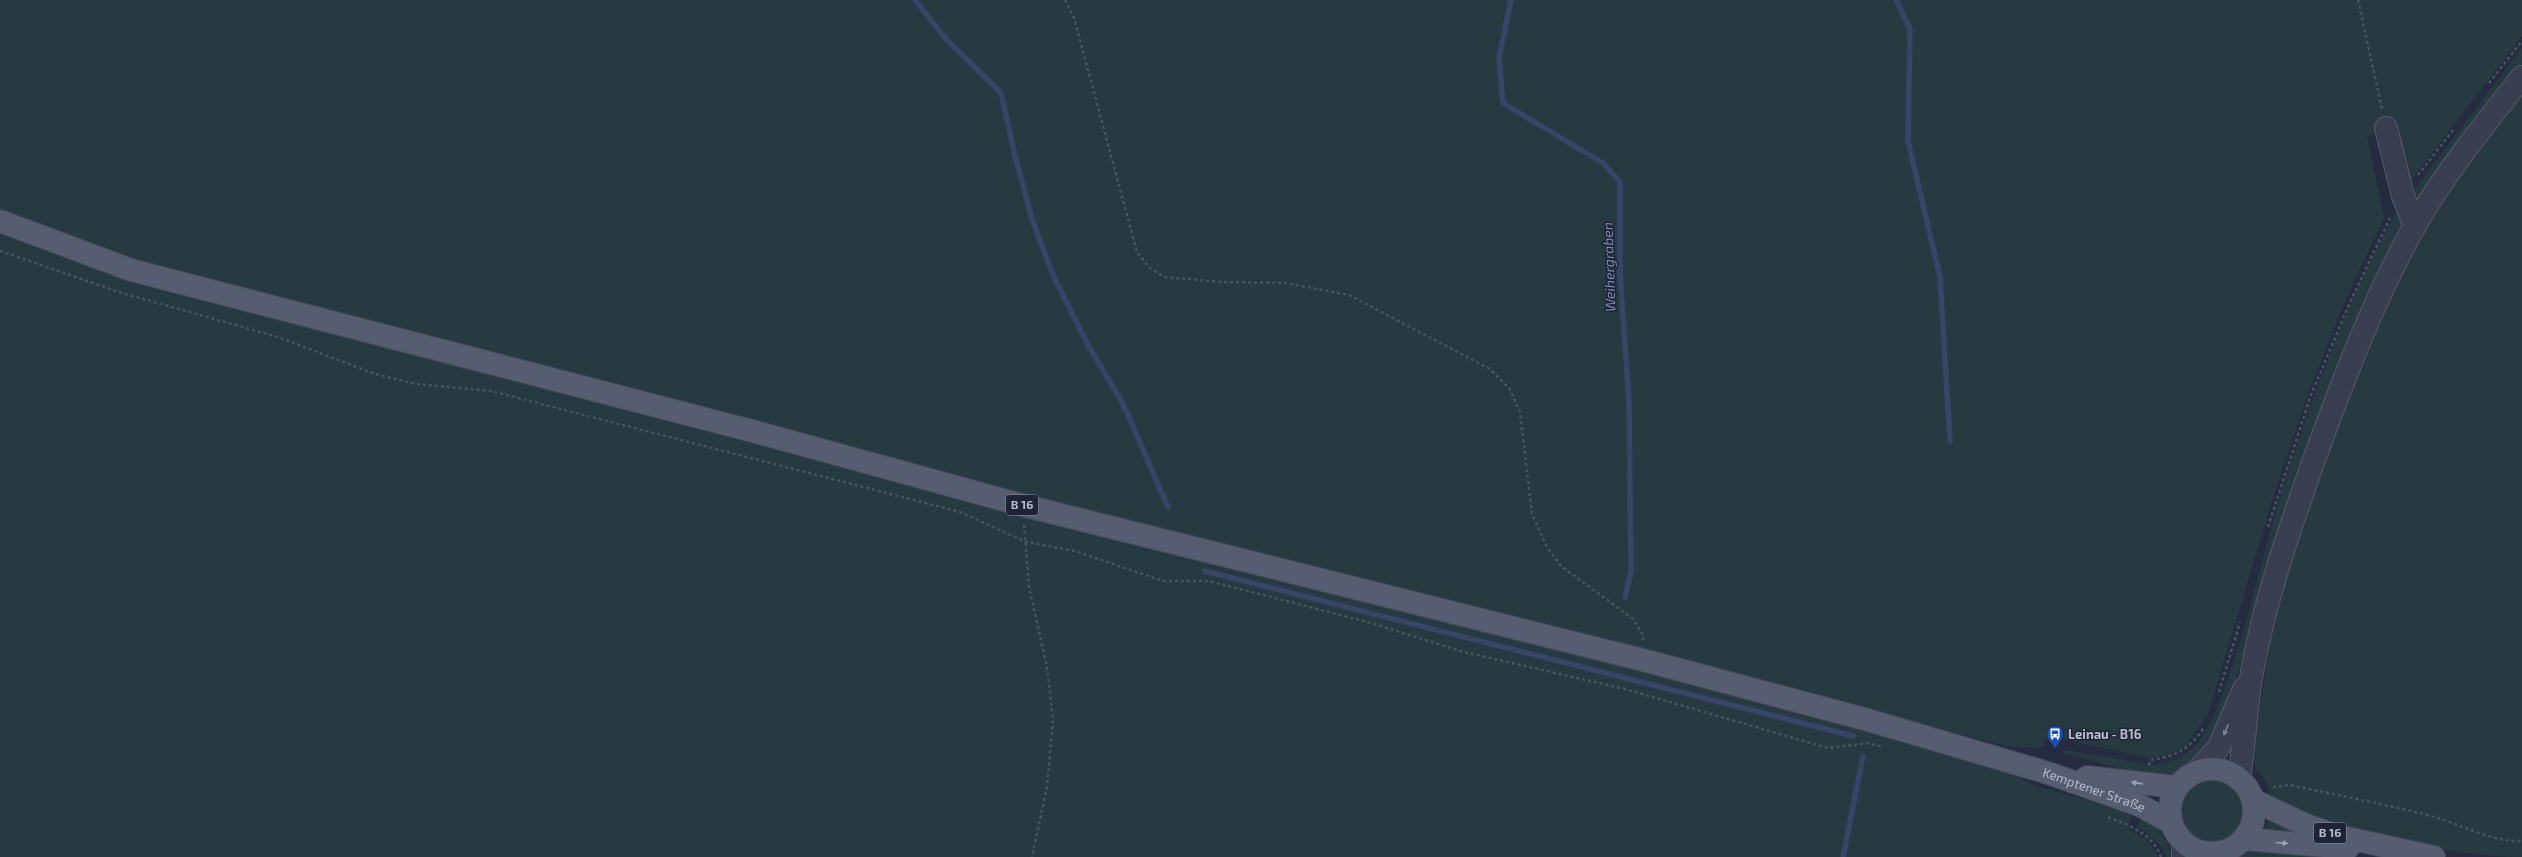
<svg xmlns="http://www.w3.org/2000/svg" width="2522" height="857" font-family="'Exo 2',sans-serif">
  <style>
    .green { fill: #273a41 }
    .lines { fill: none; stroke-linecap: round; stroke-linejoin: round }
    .stream { stroke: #384468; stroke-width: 5.5 }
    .minor-casing { stroke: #545a6b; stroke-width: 24 }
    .major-casing { stroke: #424859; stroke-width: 24 }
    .path { stroke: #45575e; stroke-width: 2.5; stroke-dasharray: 3 3; stroke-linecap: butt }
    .minor { stroke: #393f50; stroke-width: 22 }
    .major { stroke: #575d70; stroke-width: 22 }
    .oneway { fill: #7d8394 }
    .oneway2 { fill: #9ea3b4 }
    .labels { text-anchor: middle; stroke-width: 3; stroke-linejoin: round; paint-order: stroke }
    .shield { fill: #1e2435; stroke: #888d9e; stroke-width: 1 }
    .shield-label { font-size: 12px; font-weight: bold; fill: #b5bacb }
    .poi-label { font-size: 13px; font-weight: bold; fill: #b5bacb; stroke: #1e2435; text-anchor: start }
    .street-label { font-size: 13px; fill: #b5bacb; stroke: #1e2435 }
    .water-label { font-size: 14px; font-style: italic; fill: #7c8bb2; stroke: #1e2435 }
  </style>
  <rect width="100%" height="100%" fill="#252c40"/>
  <!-- green -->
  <g class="green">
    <polygon points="0,0 2522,0 2522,36 2405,188 2384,130 2367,136 2384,218 2345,301 2308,394 2271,504 2208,714 2186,746 2168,755 2149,758 2049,736 2040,748 2010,747 1190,538 132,262 0,212"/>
    <polygon points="2522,48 2522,64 2463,139 2414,208 2409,196"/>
    <path d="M2522 91V857C2441 857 2348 826 2271 803 2270 788 2266 778 2255 768L2254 749 2273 623 2302 513 2350 381 2420 232 2477 148Z"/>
    <path d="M2401 204 2408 220 2251 635 2233 688 2207 749 2189 766 2169 777 2133 772 2063 753 2065 750C2086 753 2107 757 2129 761 2136 762 2146 766 2154 765 2165 765 2181 758 2190 751 2227 723 2261 558 2277 508 2308 407 2348 295 2401 204Z"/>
    <path d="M0 229 1376 602 1865 729 1986 763 2036 786 2132 813 2128 828C2139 836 2154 843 2158 857H0Z"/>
    <circle cx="2212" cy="812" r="33"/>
    <polygon points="2141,815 2159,830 2174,857 2166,857 2161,846 2138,826"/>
    <polygon points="2269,818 2297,831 2298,835 2264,834"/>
    <polygon points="2247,850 2349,857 2236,857"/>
  </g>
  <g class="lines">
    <!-- stream -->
    <g class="stream">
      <polyline points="915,0 947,40 1001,93 1015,156 1032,219 1053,275 1088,345 1123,404 1168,507"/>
      <polyline points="1511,0 1499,58 1503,103 1603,163 1620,182 1620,273 1629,401 1631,572 1625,597"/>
      <polyline points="1896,0 1910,29 1908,141 1940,277 1950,441"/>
      <polyline points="1205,571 1853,736"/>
      <polyline points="1843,857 1863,756"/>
    </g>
    <!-- minor casing -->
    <g class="minor-casing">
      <g id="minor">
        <polyline points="2386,128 2403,196 2415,226"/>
        <polyline points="2197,771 2219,747 2244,689"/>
        <path d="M2239 778C2245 741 2246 703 2253 667 2266 596 2291 525 2315 457 2344 378 2373 301 2414 227 2444 174 2484 125 2522 77"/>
        <polyline points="2183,842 2183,857"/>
        <polyline points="2225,857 2230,850"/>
      </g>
    </g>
    <!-- major casing -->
    <g class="major-casing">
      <g id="major">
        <path id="s1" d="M0 221 131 270 756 432 1022 505 1643 660 1868 720 2048 773 2139 805 2170 822"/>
        <circle cx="2212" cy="811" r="42"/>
        <polyline points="2087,777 2176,787"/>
        <polyline points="2253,800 2306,825 2338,836 2434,857"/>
        <polyline points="2244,839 2348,848"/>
      </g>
    </g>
    <!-- path -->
    <g class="path">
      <polyline points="1065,0 1074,18 1137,252 1150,268 1164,277 1222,282 1285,283 1349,295 1490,369 1509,388 1520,412 1532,514 1547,547 1561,566 1633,619 1643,635 1643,641"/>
      <polyline points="2358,0 2382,109"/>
      <polyline points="2489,83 2522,41"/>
      <polyline points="2418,175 2453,130"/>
      <polyline points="0,251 122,293 278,337 375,374 416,384 491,391 960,512 1026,542 1075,551 1163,581 1209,581 1371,623 1464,652 1625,689 1828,748 1868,743 1883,747"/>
      <polyline points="1024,525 1029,587 1047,667 1053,720 1047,787 1032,857"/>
      <polyline points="2268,527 2311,395 2350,302 2390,218"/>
      <polyline points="2219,692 2240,622"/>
      <path d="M2149 765 2150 760C2175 757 2190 749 2204 727"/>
      <path d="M2273 787 2290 785C2337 795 2384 804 2431 816 2458 823 2494 843 2522 841"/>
      <path d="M2108 817C2129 825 2153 834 2161 857"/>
    </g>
    <!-- minor -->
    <use href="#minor" class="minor"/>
    <!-- major -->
    <use href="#major" class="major"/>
  </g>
  <!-- one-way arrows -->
  <defs><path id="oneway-solid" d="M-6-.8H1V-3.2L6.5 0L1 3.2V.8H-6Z"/></defs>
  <use class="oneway" href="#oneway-solid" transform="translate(2226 730) rotate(113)"/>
  <g class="oneway2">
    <use href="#oneway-solid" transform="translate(2137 783) rotate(-172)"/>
    <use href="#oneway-solid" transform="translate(2282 843) rotate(5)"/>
  </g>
  <!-- icons -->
  <defs>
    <g id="bus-pin" transform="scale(0.9)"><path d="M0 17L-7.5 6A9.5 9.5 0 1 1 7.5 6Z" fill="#1a4fb4" stroke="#1e2435"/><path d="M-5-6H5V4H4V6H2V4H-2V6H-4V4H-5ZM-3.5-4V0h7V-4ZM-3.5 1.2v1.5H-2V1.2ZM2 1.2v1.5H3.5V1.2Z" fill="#fff"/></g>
  </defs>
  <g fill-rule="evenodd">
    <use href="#bus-pin" x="2055" y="734"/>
  </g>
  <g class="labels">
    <!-- shield labels -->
    <g class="shield">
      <rect x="1006" y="495" width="32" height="20" rx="3"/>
      <rect x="2314" y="823" width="32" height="20" rx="3"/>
    </g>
    <g class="shield-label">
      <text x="1022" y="509">B 16</text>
      <text x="2330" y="837">B 16</text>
    </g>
    <!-- poi labels -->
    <g class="poi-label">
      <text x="2068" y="739">Leinau - B16</text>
    </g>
    <!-- street labels -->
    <g class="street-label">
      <text dy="5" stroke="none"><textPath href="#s1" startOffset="2171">Kemptener Straße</textPath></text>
    </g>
    <!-- water labels -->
    <g class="water-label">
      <text transform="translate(1609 267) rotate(-92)" y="5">Weihergraben</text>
    </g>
  </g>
</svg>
